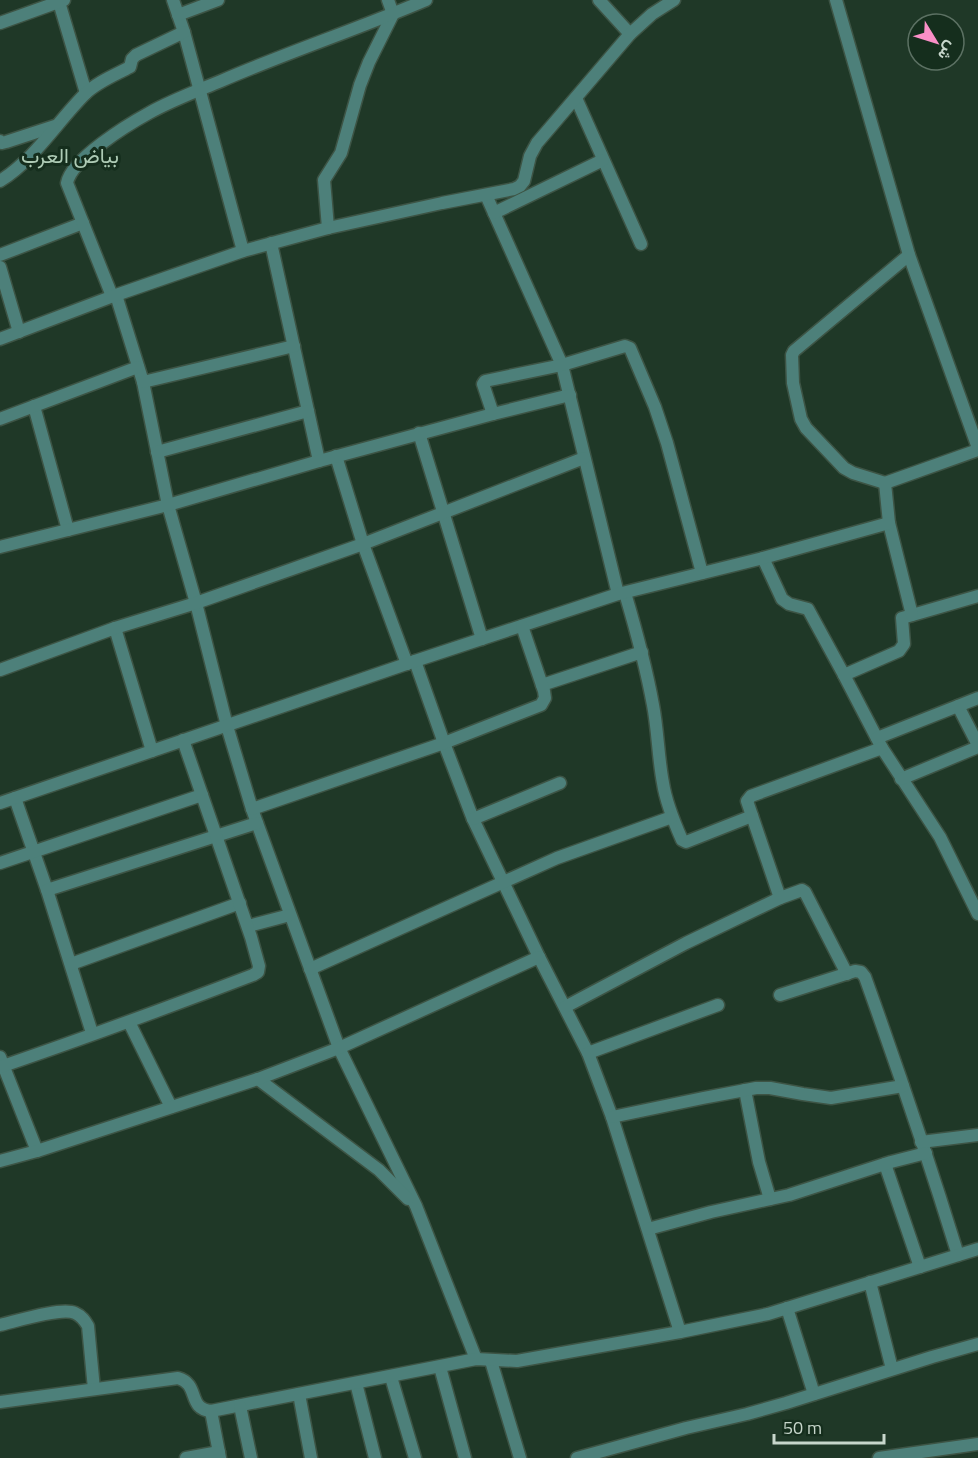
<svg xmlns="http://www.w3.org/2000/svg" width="978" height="1458" font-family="'Titillium Web',Vazirmatn,sans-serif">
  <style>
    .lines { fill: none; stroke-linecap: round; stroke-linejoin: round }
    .minor-casing { stroke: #3d5445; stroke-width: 15 }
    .minor { stroke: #4d807a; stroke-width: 12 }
    .labels { text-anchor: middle; stroke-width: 6; stroke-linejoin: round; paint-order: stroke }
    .quarter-label { font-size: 21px; fill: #aecbb5; stroke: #152e1d }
  </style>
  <rect width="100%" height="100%" fill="#1f3827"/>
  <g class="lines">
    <!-- minor casing -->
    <g class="minor-casing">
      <g id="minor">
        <polyline points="173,0 184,32 243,251"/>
        <polyline points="599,0 630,34"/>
        <polyline points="836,0 909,255 978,448"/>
        <polyline points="59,2 86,93"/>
        <polyline points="178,15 218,0"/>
        <polyline points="0,23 64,0"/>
        <polyline points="576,98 641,244"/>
        <polyline points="0,141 2,143 6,142 55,126"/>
        <path d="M0 181C35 159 57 122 85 94 97 82 115 75 130 67L132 59 136 55 184 32"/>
        <polyline points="486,195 562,365 618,594"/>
        <polyline points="494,213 603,160"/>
        <polyline points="328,228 324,180 341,153 360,85 369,62 393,14 388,0"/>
        <polyline points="271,243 319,461"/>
        <polyline points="0,255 83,223"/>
        <polyline points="0,267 19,332"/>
        <polyline points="116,295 143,382 168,505 196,603 227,726 252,809 339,1048 416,1206 476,1359"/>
        <path d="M112 296 67 183C71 159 129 124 149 113 172 100 197 91 221 81 288 52 358 29 426 0"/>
        <polyline points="0,339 116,295 243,251 328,228 442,203 514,189 520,186 524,181 530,156 537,143 630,34 652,14 674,0"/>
        <polyline points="143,382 294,346"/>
        <polyline points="34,406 68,530"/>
        <polyline points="493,414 483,384 485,381 562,365 625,346 630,348 655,407 667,443 702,573"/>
        <polyline points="0,419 138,367"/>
        <polyline points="419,433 482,639"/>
        <polyline points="157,452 308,411"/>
        <polyline points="336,456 363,544 407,664"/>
        <polyline points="885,483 853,473 844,468 806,428 801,419 793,383 792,355 794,351 909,255"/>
        <polyline points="0,547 168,505 319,461 493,414 570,395"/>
        <polyline points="763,558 782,599 789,604 808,609 844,675"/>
        <path d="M625 593C636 630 646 667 653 705 658 731 658 757 663 783 666 803 674 822 682 840L686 842 752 816"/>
        <polyline points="978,596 902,618 904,644 899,651 844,675 882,748 940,837 978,914"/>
        <polyline points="912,615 889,523 885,483 978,450"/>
        <polyline points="115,628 152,751"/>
        <polyline points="415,661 444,743 473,819 539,957 588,1053 612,1117 680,1332"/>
        <polyline points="0,670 115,628 196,603 363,544 584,458"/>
        <polyline points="542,685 642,652"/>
        <polyline points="958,706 978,745"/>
        <polyline points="877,738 978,698"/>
        <polyline points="901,779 978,747"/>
        <polyline points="15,798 47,890 92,1033"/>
        <polyline points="0,803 415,661 618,594 763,558 889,523"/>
        <polyline points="252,809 444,743 541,705 545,698 544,691 522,626"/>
        <polyline points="473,819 560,783"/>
        <polyline points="0,863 202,795"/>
        <polyline points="47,890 257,823"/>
        <polyline points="780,898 747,801 751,796 882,748"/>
        <polyline points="248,926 290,915"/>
        <polyline points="71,964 240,903"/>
        <polyline points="310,969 557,858 672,817"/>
        <path d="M780 995 855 971 861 972 865 977C898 1069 929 1161 958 1255"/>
        <polyline points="565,1007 686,943 780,898 802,890 805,892 847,974"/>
        <polyline points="129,1022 171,1107"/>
        <polyline points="588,1053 718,1005"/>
        <polyline points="0,1057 37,1151"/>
        <path d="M0 1067C85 1038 169 1007 253 975L258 972 259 966 251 937 183 740"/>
        <polyline points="258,1079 379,1170 408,1199"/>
        <polyline points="745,1090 759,1162 770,1199"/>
        <polyline points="612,1117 703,1098 756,1088 770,1088 803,1094 831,1098 903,1086"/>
        <polyline points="921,1142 978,1135"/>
        <polyline points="0,1161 37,1151 258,1079 339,1048 539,957"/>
        <polyline points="885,1164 920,1267"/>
        <polyline points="648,1229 711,1212 789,1195 891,1162 926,1153"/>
        <polyline points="870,1282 892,1369"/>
        <polyline points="787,1308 814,1394"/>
        <path d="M0 1325C17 1321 61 1307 75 1313 82 1316 85 1321 88 1326L94 1389"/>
        <polyline points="491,1361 520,1458"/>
        <polyline points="440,1367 465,1458"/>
        <polyline points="391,1377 415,1458"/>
        <polyline points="356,1383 375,1458"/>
        <polyline points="299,1394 311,1458"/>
        <path d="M0 1402 178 1378C200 1384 187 1409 211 1411L476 1359 517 1361 680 1332 768 1314 978 1249"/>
        <polyline points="240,1406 251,1458"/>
        <polyline points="211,1411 220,1458"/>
        <polyline points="186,1458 219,1452"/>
        <polyline points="577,1458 686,1428 747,1414 786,1403 932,1357 978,1344"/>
        <polyline points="879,1458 978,1444"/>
      </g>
    </g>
    <!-- minor -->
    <use href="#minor" class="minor"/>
  </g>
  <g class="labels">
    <!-- quarter labels -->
    <g class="quarter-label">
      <text x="70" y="163">بياض العرب</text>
    </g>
  </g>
  <!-- north arrow -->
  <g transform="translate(936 42) rotate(128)"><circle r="28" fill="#152e1d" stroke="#5c7163" stroke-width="1.5"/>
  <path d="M0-4.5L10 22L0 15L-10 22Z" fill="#fa8fc7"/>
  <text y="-9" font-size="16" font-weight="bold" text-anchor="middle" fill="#c7d6cb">ش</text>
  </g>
  <!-- scale -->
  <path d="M774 1434v9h110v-9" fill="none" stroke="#c7d6cb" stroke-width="3"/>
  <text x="783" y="1434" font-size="18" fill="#c7d6cb" stroke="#152e1d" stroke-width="4.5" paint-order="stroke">50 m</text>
</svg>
